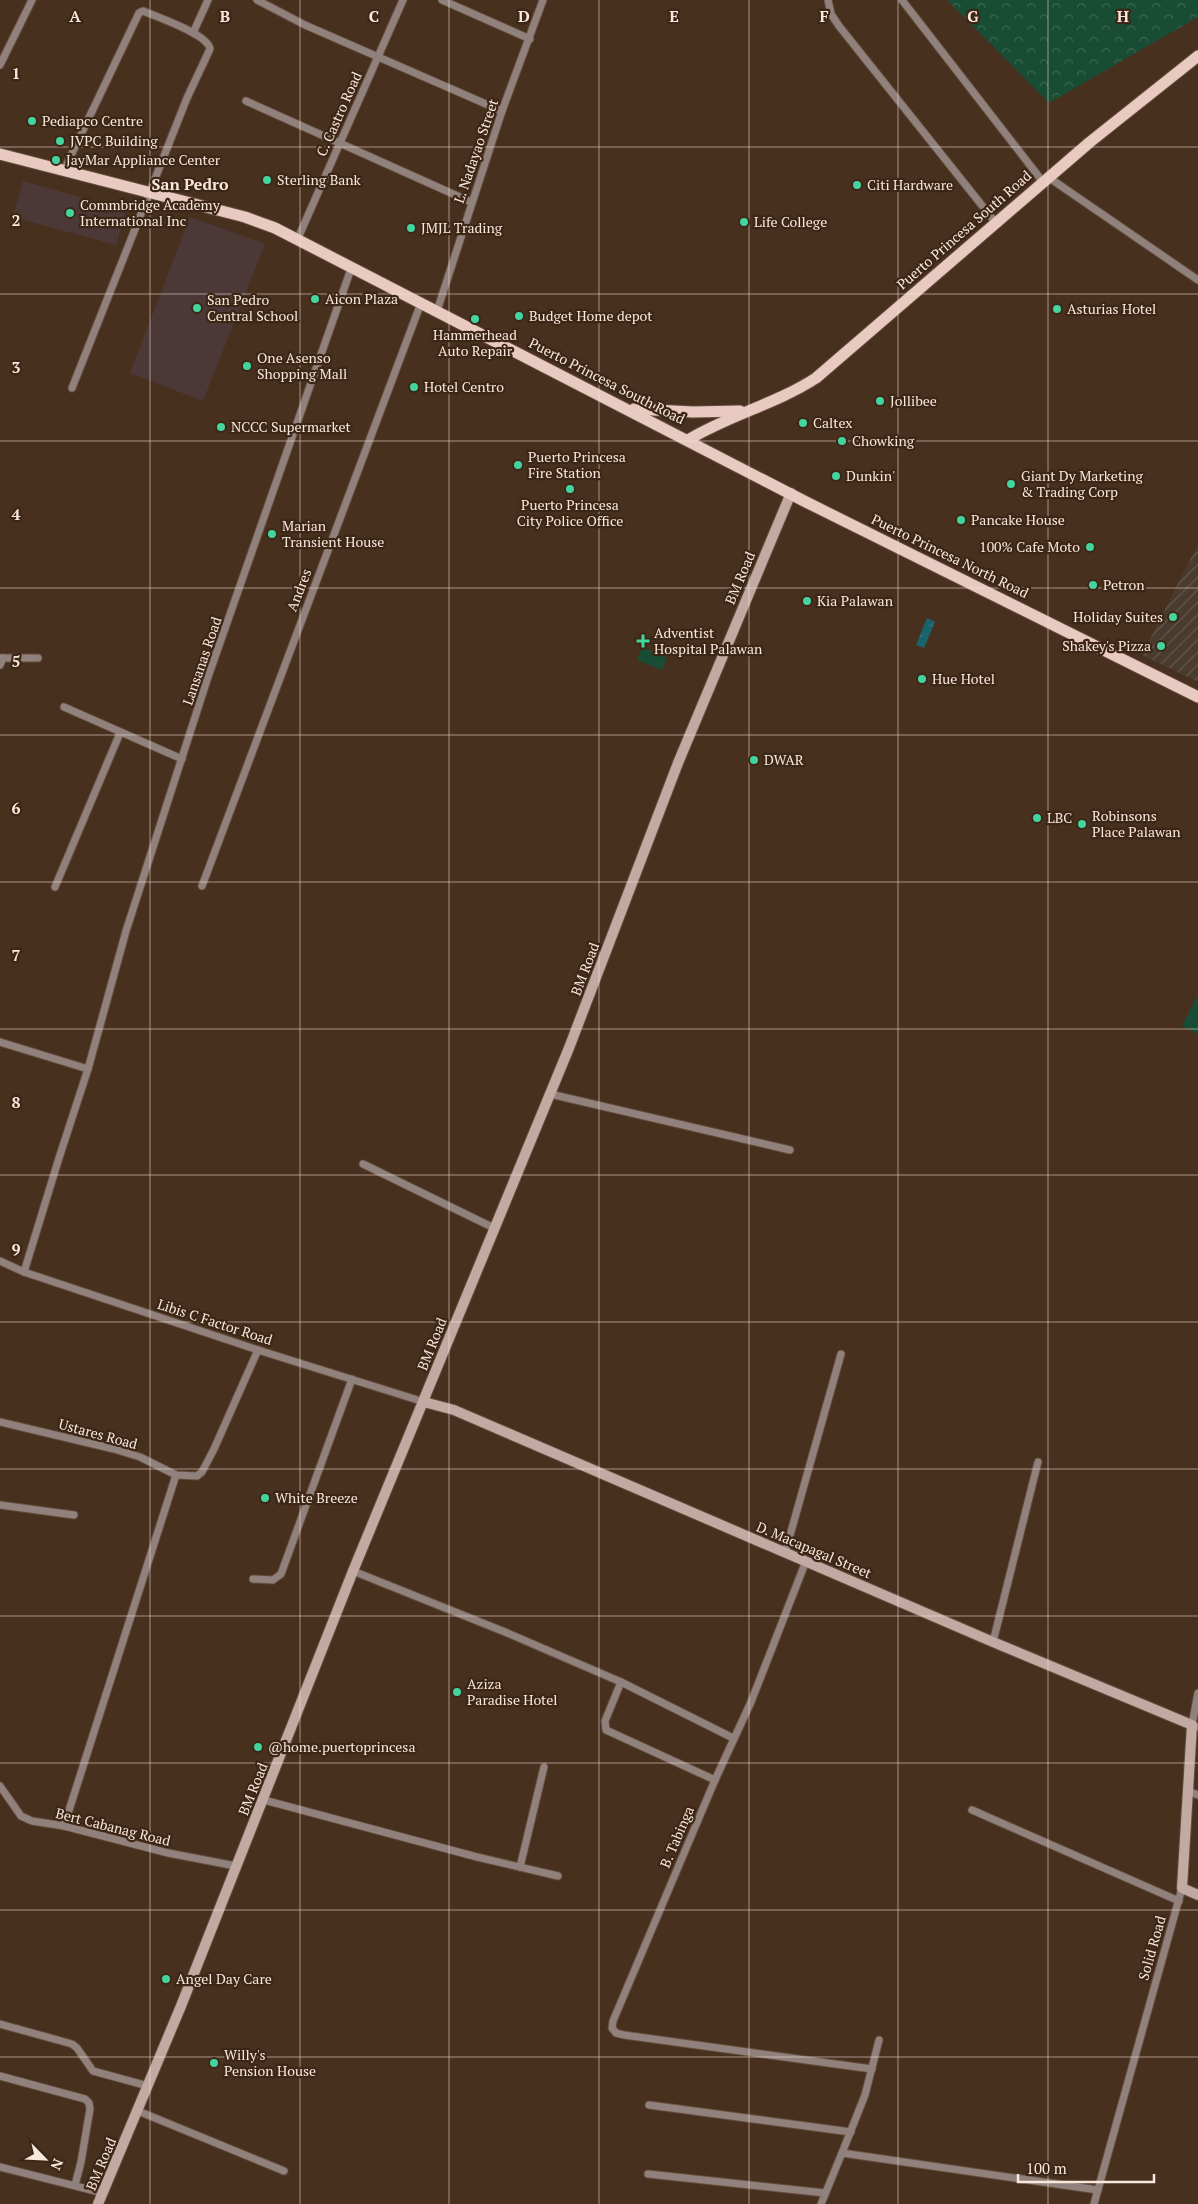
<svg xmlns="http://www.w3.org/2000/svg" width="1198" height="2204" font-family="'PT Serif',serif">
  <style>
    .industrial { fill: url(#industrial-furrows) }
    .education { fill: #4d3838 }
    .green { fill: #194c34 }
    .forest { fill: url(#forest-crowns) }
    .water { fill: url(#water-ripples) }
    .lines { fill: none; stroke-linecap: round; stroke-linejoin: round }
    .street-casing { stroke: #644d3d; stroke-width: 9 }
    .secondary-casing { stroke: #644d3d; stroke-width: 12 }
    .primary-casing { stroke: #644d3d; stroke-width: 13 }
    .street { stroke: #90817c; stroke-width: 7 }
    .secondary { stroke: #c2aaa2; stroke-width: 10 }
    .primary { stroke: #e9cac0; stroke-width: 11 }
    .grid { fill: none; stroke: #f7e7dd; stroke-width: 1; stroke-opacity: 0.55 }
    .poi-dot { fill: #43d4a0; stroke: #3d2615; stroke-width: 2 }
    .labels { text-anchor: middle; stroke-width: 4.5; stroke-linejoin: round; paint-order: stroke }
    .street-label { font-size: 14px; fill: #f7e7dd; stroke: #3d2615 }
    .poi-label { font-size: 14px; fill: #f7e7dd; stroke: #3d2615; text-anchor: start }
    .quarter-label { font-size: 16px; font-weight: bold; fill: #f7e7dd; stroke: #3d2615 }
    .grid-label { font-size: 16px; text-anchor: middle; font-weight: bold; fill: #f7e7dd; stroke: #3d2615; stroke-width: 4.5; stroke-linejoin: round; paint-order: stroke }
  </style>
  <defs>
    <pattern id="industrial-furrows" width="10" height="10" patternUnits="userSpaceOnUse" patternTransform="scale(1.25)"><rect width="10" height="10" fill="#493b2d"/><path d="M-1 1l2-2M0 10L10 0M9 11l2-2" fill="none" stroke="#64574b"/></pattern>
    <pattern id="forest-crowns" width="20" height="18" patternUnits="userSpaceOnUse" patternTransform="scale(1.25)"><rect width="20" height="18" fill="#194c34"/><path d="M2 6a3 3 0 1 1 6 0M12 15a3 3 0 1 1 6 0" fill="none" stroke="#3b6651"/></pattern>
    <pattern id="water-ripples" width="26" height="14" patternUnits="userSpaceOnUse" patternTransform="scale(1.25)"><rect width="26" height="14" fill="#19636b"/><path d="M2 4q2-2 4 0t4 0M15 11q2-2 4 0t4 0" fill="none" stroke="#3b7980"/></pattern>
  </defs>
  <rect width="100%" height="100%" fill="#48301f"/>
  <!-- industrial -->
  <polygon class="industrial" points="1198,544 1198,682 1142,655"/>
  <!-- education -->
  <g class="education">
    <polygon points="23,181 126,210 116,245 13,217"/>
    <polygon points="190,217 265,244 203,401 130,373"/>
  </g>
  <!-- green -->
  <g class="green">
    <polygon points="642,647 667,658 662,670 637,660"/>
    <polygon points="1198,994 1198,1034 1182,1026"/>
  </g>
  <!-- forest -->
  <polygon class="forest" points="947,0 1198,0 1198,17 1049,103"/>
  <!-- water -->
  <polygon class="water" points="927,618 935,622 924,648 916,645"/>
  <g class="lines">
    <!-- street casing -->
    <g class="street-casing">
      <g id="street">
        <polyline points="257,0 305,25 502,111"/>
        <polyline points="442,0 530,39"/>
        <polyline points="828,0 831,14 839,26 996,223"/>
        <polyline points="902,0 1043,182"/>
        <polyline points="193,33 208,0"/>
        <polyline points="0,65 32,0"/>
        <polyline points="246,101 471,202"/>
        <path d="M64 170 139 13 143 11C157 17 208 34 210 49L187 98 72 388"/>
        <polyline points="1048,177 1198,280"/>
        <polyline points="298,238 403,0"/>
        <polyline points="437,311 502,111 543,0"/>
        <polyline points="0,658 38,658"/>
        <polyline points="0,665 3,658"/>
        <polyline points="64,707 182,759"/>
        <polyline points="202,886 421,303"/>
        <polyline points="55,887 120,733"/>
        <polyline points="0,1042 88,1069"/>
        <polyline points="550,1094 790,1150"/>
        <polyline points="363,1164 494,1228"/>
        <polyline points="0,1261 24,1272 258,1350 424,1402"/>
        <polyline points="24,1272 59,1158 88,1069 126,931 208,677 352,266"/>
        <polyline points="0,1422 114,1449 140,1457 176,1475 197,1476 202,1472 214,1449 258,1350"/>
        <polyline points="0,1505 74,1515"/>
        <polyline points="785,1553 841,1354"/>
        <polyline points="806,1561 751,1702 715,1780 613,2021 612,2028 616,2033 624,2035 872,2069"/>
        <polyline points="353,1571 505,1632 621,1682 733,1738"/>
        <polyline points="253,1579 273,1580 281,1574 352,1379"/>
        <polyline points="993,1642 1038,1462"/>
        <polyline points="621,1682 605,1721 606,1730 715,1780"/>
        <polyline points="1198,1693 1192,1725 1198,1727"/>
        <polyline points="0,1786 21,1816 32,1821 64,1826 168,1853 236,1866"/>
        <polyline points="1188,1791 1198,1795"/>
        <polyline points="264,1800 477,1857 558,1876"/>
        <polyline points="972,1810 1179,1901"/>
        <polyline points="64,1826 176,1475"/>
        <polyline points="520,1867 544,1767"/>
        <polyline points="0,2024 72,2044 77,2048 93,2071 148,2086"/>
        <polyline points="0,2076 85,2099 89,2103 90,2109 81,2162 75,2185"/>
        <polyline points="649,2105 851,2132"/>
        <polyline points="138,2111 284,2171"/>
        <polyline points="842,2153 865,2095 879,2040"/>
        <polyline points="0,2167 103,2193"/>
        <polyline points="648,2174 825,2193"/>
        <polyline points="821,2204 842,2153 1098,2190"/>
        <polyline points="1094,2204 1182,1888"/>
      </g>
    </g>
    <!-- secondary casing -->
    <g class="secondary-casing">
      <g id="secondary">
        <polyline points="424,1402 454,1410 993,1642 1192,1725 1182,1888 1198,1895"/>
        <polyline points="98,2204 181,2006 353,1571 569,1048 678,763 791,493"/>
      </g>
    </g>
    <!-- primary casing -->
    <g class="primary-casing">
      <g id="primary">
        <polyline points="0,154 245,217 275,228 806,502 1198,697"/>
        <polyline points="634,409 693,412 740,411"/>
        <path d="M688 440C729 415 776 404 816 378L1090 142 1198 56"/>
      </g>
    </g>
    <!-- street -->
    <use href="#street" class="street"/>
    <!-- secondary -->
    <use href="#secondary" class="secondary"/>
    <!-- primary -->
    <use href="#primary" class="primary"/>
  </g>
  <!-- grid -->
  <path class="grid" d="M150 0V2204M300 0V2204M449 0V2204M599 0V2204M749 0V2204M898 0V2204M1048 0V2204M0 147H1198M0 294H1198M0 441H1198M0 588H1198M0 735H1198M0 882H1198M0 1029H1198M0 1175H1198M0 1322H1198M0 1469H1198M0 1616H1198M0 1763H1198M0 1910H1198M0 2057H1198"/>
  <!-- markers -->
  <g class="poi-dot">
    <circle cx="32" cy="121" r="5"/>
    <circle cx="60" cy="141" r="5"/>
    <circle cx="56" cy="160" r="5"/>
    <circle cx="267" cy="180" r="5"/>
    <circle cx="857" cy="185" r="5"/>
    <circle cx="70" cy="213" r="5"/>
    <circle cx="744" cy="222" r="5"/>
    <circle cx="411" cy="228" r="5"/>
    <circle cx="315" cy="299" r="5"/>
    <circle cx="197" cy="308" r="5"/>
    <circle cx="1057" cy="309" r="5"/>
    <circle cx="519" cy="316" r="5"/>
    <circle cx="475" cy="319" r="5"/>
    <circle cx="247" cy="366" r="5"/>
    <circle cx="414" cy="387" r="5"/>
    <circle cx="880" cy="401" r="5"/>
    <circle cx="803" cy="423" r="5"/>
    <circle cx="221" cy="427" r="5"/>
    <circle cx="842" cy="441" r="5"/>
    <circle cx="518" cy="465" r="5"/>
    <circle cx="836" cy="476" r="5"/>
    <circle cx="1011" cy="484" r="5"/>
    <circle cx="570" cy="489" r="5"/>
    <circle cx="961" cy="520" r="5"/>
    <circle cx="272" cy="534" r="5"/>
    <circle cx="1090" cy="547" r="5"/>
    <circle cx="1093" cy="585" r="5"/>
    <circle cx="807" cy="601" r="5"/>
    <circle cx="1173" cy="617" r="5"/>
    <path d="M640.5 633.5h5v5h5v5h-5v5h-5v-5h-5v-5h5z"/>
    <circle cx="1161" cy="646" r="5"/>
    <circle cx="922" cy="679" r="5"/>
    <circle cx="754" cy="760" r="5"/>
    <circle cx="1037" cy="818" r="5"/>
    <circle cx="1082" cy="824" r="5"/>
    <circle cx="265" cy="1498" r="5"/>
    <circle cx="457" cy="1692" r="5"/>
    <circle cx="258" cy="1747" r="5"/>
    <circle cx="166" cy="1979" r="5"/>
    <circle cx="214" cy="2063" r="5"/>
  </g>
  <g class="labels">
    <!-- street labels -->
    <g class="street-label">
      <text transform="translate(339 114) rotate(-66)" y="5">C. Castro Road</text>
      <text transform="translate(476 151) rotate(-71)" y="5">L. Nadayao Street</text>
      <text transform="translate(964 230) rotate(-41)" y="5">Puerto Princesa South Road</text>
      <text transform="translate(607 381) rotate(27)" y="5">Puerto Princesa South Road</text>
      <text transform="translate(950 556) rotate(26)" y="5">Puerto Princesa North Road</text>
      <text transform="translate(740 578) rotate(-67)" y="5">BM Road</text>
      <text transform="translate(299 590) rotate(-69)" y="5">Andres</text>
      <text transform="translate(202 661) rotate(-71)" y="5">Lansanas Road</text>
      <text transform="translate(585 969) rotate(-69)" y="5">BM Road</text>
      <text transform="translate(215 1322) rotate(18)" y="5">Libis C Factor Road</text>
      <text transform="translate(432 1344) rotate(-68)" y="5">BM Road</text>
      <text transform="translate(98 1434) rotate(15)" y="5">Ustares Road</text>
      <text transform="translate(814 1550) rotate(23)" y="5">D. Macapagal Street</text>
      <text transform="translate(253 1789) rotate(-68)" y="5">BM Road</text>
      <text transform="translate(113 1827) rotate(14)" y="5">Bert Cabanag Road</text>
      <text transform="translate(677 1837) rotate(-67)" y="5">B. Tabinga</text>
      <text transform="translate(1152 1948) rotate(-74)" y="5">Solid Road</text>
      <text transform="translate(101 2164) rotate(-67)" y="5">BM Road</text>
    </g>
    <!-- poi labels -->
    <g class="poi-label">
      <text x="42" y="126">Pediapco Centre</text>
      <text x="70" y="146">JVPC Building</text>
      <text x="66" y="165">JayMar Appliance Center</text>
      <text x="277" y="185">Sterling Bank</text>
      <text x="867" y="190">Citi Hardware</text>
      <text x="80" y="210">Commbridge Academy<tspan x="80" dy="16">International Inc</tspan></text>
      <text x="754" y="227">Life College</text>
      <text x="421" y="233">JMJL Trading</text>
      <text x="325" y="304">Aicon Plaza</text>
      <text x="207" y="305">San Pedro<tspan x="207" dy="16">Central School</tspan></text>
      <text x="1067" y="314">Asturias Hotel</text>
      <text x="529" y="321">Budget Home depot</text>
      <text x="475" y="340" text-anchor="middle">Hammerhead<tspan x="475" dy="16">Auto Repair</tspan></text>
      <text x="257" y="363">One Asenso<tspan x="257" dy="16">Shopping Mall</tspan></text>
      <text x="424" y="392">Hotel Centro</text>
      <text x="890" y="406">Jollibee</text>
      <text x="813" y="428">Caltex</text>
      <text x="231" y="432">NCCC Supermarket</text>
      <text x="852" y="446">Chowking</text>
      <text x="528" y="462">Puerto Princesa<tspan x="528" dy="16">Fire Station</tspan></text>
      <text x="846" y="481">Dunkin'</text>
      <text x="1021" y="481">Giant Dy Marketing<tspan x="1021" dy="16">&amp; Trading Corp</tspan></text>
      <text x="570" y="510" text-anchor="middle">Puerto Princesa<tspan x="570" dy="16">City Police Office</tspan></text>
      <text x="971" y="525">Pancake House</text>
      <text x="282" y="531">Marian<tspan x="282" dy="16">Transient House</tspan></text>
      <text x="1080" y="552" text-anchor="end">100% Cafe Moto</text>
      <text x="1103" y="590">Petron</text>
      <text x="817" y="606">Kia Palawan</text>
      <text x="1163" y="622" text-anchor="end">Holiday Suites</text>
      <text x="654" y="638">Adventist<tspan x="654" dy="16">Hospital Palawan</tspan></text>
      <text x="1151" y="651" text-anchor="end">Shakey's Pizza</text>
      <text x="932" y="684">Hue Hotel</text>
      <text x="764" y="765">DWAR</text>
      <text x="1092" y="821">Robinsons<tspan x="1092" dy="16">Place Palawan</tspan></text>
      <text x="1047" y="823">LBC</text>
      <text x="275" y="1503">White Breeze</text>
      <text x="467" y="1689">Aziza<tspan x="467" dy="16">Paradise Hotel</tspan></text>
      <text x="268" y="1752">@home.puertoprincesa</text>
      <text x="176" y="1984">Angel Day Care</text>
      <text x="224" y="2060">Willy's<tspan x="224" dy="16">Pension House</tspan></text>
    </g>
    <!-- quarter labels -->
    <g class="quarter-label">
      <text x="190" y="190">San Pedro</text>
    </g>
  </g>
  <g class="grid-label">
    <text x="75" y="22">A</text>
    <text x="225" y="22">B</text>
    <text x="374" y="22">C</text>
    <text x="524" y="22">D</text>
    <text x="674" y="22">E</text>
    <text x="824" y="22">F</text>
    <text x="973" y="22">G</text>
    <text x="1123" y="22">H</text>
    <text x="16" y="79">1</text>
    <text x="16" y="226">2</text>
    <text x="16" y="373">3</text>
    <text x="16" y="520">4</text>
    <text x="16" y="667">5</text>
    <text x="16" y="814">6</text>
    <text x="16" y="961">7</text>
    <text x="16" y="1108">8</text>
    <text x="16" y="1255">9</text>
  </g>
  <!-- north arrow -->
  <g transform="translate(45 2159) rotate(114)" stroke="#3d2615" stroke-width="4" paint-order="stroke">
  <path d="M0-4L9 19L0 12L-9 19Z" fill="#f7e7dd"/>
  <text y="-8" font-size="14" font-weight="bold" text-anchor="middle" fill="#f7e7dd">N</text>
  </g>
  <!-- scale -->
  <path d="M1018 2174v8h136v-8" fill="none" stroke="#f7e7dd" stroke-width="2.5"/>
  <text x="1026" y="2174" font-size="15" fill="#f7e7dd" stroke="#3d2615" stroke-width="4" paint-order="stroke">100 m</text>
</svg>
